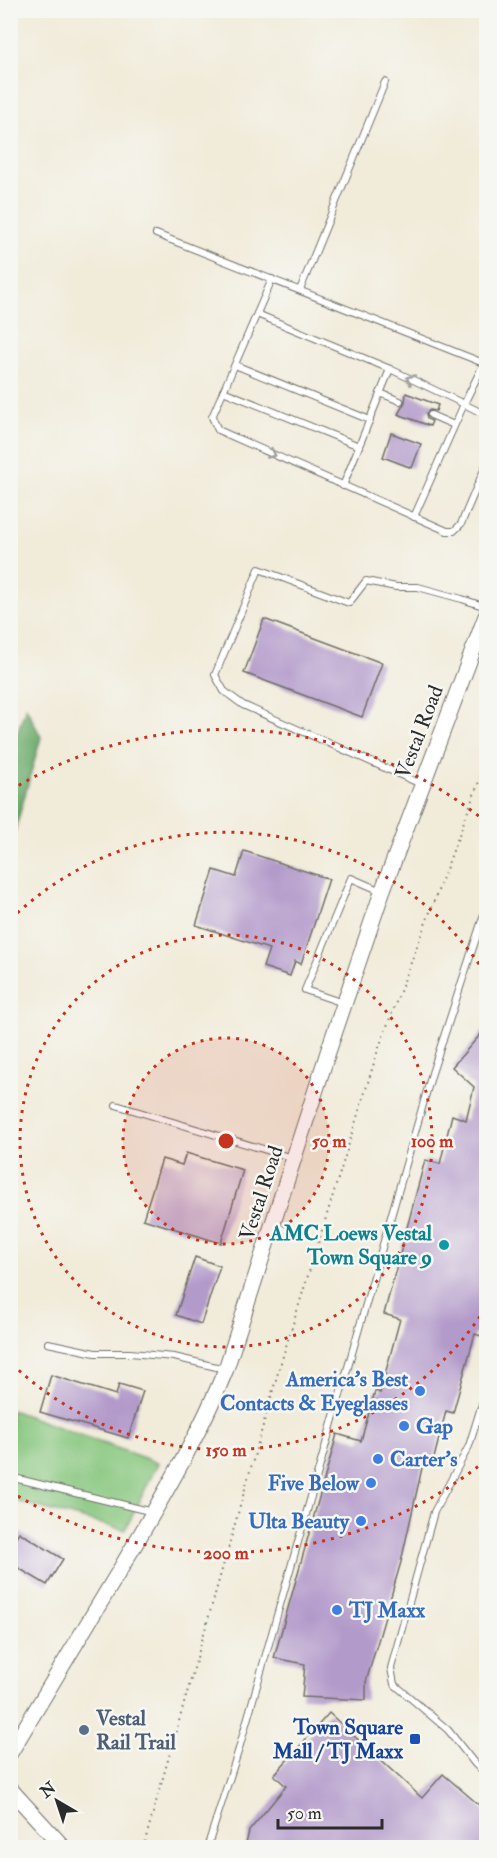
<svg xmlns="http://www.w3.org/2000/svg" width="497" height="1858" font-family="'IM FELL Double Pica',serif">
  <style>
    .green { fill: #86c67d; stroke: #587854; stroke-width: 1.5 }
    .forest { fill: #6cab6c; stroke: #4c6b4c; stroke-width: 1.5 }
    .building { fill: #b29aca }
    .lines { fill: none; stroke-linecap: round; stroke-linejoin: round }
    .service-casing { stroke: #706e68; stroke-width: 8 }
    .tertiary-casing { stroke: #706e68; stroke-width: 17 }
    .path { stroke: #706e68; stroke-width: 2; stroke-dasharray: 1.5 4.5; stroke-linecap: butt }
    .service { stroke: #fff; stroke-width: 6 }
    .tertiary { stroke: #fff; stroke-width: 15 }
    .oneway { stroke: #a0a0a0 }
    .ring { fill: none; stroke: #c8321e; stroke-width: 3; stroke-dasharray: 3 6 }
    .culture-dot { fill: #0f9aa8; stroke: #f6f6f2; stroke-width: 2 }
    .shop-dot { fill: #3f7fe0; stroke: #f6f6f2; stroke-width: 2 }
    .service-dot { fill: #5c6f8a; stroke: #f6f6f2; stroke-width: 2 }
    .transit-dot { fill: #1a4fb4; stroke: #f6f6f2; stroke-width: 2 }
    .labels { text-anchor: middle; stroke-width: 5; stroke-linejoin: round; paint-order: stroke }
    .street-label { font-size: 21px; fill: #2b2b2b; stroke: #f6f6f2 }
    .culture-label { font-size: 21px; font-weight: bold; fill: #0d838f; stroke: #f6f6f2; text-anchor: end }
    .shop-label { font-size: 21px; font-weight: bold; fill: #366cbe; stroke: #f6f6f2; text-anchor: end }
    .service-label { font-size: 21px; font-weight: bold; fill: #4e5e75; stroke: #f6f6f2; text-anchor: start }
    .transit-label { font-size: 21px; font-weight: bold; fill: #164399; stroke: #f6f6f2; text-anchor: end }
    .centre { fill: #c8321e; stroke: #f6f6f2; stroke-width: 3 }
    .ring-label { font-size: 18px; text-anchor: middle; font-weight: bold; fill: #c8321e; stroke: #f6f6f2; stroke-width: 5; stroke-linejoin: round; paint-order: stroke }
  </style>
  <rect width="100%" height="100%" fill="#f6f6f2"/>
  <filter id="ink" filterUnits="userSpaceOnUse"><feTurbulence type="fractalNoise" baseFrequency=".0167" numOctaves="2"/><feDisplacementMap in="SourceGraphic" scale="12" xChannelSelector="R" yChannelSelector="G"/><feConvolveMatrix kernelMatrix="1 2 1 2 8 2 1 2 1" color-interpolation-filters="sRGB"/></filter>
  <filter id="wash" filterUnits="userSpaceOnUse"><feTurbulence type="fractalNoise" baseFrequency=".008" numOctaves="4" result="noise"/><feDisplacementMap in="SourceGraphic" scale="24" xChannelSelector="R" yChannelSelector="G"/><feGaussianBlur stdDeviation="1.35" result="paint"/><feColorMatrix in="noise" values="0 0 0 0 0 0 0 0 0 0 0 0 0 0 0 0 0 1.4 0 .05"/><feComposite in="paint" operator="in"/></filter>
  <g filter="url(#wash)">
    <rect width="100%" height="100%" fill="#f1ebd9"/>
    <!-- green -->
    <polygon class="green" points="11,1410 158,1463 125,1530 11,1500"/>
    <!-- forest -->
    <polygon class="forest" points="26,707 41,737 11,845 11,751"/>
    <g id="blocks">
      <!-- building -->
      <g class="building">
        <polygon points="406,393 438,405 436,411 430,410 426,413 427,419 432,421 430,426 398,414 405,402"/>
        <polygon points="391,433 421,444 412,468 383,457"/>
        <polygon points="264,619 382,663 362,717 244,673"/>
        <polygon points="244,851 329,879 301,964 295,961 290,976 263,967 269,949 196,925 214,870 236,877"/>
        <polygon points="486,1028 486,1315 481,1336 475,1334 453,1413 446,1411 433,1462 424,1459 401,1562 366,1682 366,1700 302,1697 305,1664 274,1658 337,1434 361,1441 375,1391 380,1393 400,1319 384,1314 425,1160 440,1164 452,1115 466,1120 474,1087 452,1067"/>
        <polygon points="186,1153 243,1170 221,1243 143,1219 162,1159 182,1165"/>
        <polygon points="195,1257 220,1266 201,1324 176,1315"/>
        <polygon points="51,1375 116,1395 119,1384 143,1391 128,1438 40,1412"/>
        <polygon points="19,1532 63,1559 47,1585 10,1563 10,1546"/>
        <polygon points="329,1713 422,1798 443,1774 486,1811 486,1848 245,1848 249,1831 286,1786 274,1775"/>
      </g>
    </g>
  </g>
  <g filter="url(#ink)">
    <use href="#blocks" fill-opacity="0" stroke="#706e68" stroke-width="1.5"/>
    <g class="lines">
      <!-- service casing -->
      <g class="service-casing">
        <g id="service">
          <polyline points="156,234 486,364"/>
          <polyline points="272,279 212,417 218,430 447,531 454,531 461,524 486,465"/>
          <polyline points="300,290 385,82"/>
          <polyline points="257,314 390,369 464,404 414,517"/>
          <polyline points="484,363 464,404 486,415"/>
          <polyline points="235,365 370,420"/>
          <polyline points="223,391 359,446"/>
          <polyline points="380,393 400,401"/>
          <polyline points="431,415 454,425"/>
          <polyline points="343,486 390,369"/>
          <polyline points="421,784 243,705 224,691 215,675 259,569 349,603 366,581 396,587 418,587 462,599 486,607"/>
          <polyline points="343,1003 305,990 351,878 381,891"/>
          <polyline points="116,1105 293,1158"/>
          <polyline points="48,1343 95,1353 130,1353 174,1357 225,1369"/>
          <polyline points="486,1391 469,1446 434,1512 391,1668 394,1684 448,1730 475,1764 486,1775"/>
          <polyline points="10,1477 153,1512"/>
          <polyline points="207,1848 238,1752 432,1073 486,908"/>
        </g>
      </g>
      <!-- tertiary casing -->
      <g class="tertiary-casing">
        <g id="tertiary">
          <path d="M10 1753C47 1691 84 1630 121 1568 159 1503 198 1439 226 1369L328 1052 382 892 486 616"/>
          <polyline points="10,1789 64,1848"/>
        </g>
      </g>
      <!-- path -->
      <polyline class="path" points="143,1848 279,1369 378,1050 486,763"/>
      <!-- service -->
      <use href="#service" class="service"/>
      <!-- tertiary -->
      <use href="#tertiary" class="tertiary"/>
    </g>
    <!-- one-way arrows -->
    <defs><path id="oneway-chevron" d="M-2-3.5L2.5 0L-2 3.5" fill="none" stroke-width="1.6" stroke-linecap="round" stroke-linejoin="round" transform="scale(1.5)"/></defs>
    <g class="oneway">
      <use href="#oneway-chevron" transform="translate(410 379) rotate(-155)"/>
      <use href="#oneway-chevron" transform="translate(272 454) rotate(24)"/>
    </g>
  </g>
  <!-- distance rings -->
  <circle cx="226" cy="1141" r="103" fill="#c8321e" fill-opacity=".12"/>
  <g class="ring">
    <circle cx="226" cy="1141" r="103"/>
    <circle cx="226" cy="1141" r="206"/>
    <path d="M485 1309A309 309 0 0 1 11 1363M11 919A309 309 0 0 1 485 973"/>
    <path d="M485 1461A412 412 0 0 1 11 1492M11 790A412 412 0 0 1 485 821"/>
  </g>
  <!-- markers -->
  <circle class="culture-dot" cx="444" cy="1245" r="6"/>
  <g class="shop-dot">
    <circle cx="420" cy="1391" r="6"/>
    <circle cx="404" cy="1426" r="6"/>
    <circle cx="378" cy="1459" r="6"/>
    <circle cx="371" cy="1483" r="6"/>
    <circle cx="361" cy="1521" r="6"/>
    <circle cx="337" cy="1610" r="6"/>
  </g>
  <circle class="service-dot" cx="84" cy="1730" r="6"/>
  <rect class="transit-dot" x="409" y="1733" width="12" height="12" rx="3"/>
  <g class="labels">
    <!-- street labels -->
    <g class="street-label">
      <text transform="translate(419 732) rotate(-69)" y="7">Vestal Road</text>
      <text transform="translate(261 1193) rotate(-72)" y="7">Vestal Road</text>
    </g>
    <!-- culture labels -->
    <g class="culture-label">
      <text x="432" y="1240">AMC Loews Vestal<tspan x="432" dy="24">Town Square 9</tspan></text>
    </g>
    <!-- shop labels -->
    <g class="shop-label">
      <text x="408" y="1386">America's Best<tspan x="408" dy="24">Contacts &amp; Eyeglasses</tspan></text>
      <text x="416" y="1433" text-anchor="start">Gap</text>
      <text x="390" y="1466" text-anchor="start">Carter's</text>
      <text x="359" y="1490">Five Below</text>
      <text x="349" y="1528">Ulta Beauty</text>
      <text x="349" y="1617" text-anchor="start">TJ Maxx</text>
    </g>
    <!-- service labels -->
    <g class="service-label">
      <text x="96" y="1725">Vestal<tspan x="96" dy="24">Rail Trail</tspan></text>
    </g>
    <!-- transit labels -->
    <g class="transit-label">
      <text x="403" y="1734">Town Square<tspan x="403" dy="24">Mall / TJ Maxx</tspan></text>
    </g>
  </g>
  <circle cx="226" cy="1141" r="9" class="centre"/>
  <g class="ring-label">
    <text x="329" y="1147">50 m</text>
    <text x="432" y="1147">100 m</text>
    <text x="226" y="1456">150 m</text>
    <text x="226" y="1559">200 m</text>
  </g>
  <!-- margin -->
  <rect width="497" height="1858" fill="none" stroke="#f6f6f2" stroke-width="36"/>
  <!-- north arrow -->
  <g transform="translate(57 1801) rotate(321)" stroke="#f6f6f2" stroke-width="4.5" paint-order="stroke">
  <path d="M0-4.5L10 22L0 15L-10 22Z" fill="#2b2b2b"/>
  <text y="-9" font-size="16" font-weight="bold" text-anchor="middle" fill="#2b2b2b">N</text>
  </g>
  <!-- scale -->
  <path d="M278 1819v9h104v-9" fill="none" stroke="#2b2b2b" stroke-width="3"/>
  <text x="287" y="1819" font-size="18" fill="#2b2b2b" stroke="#f6f6f2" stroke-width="4.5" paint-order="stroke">50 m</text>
</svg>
